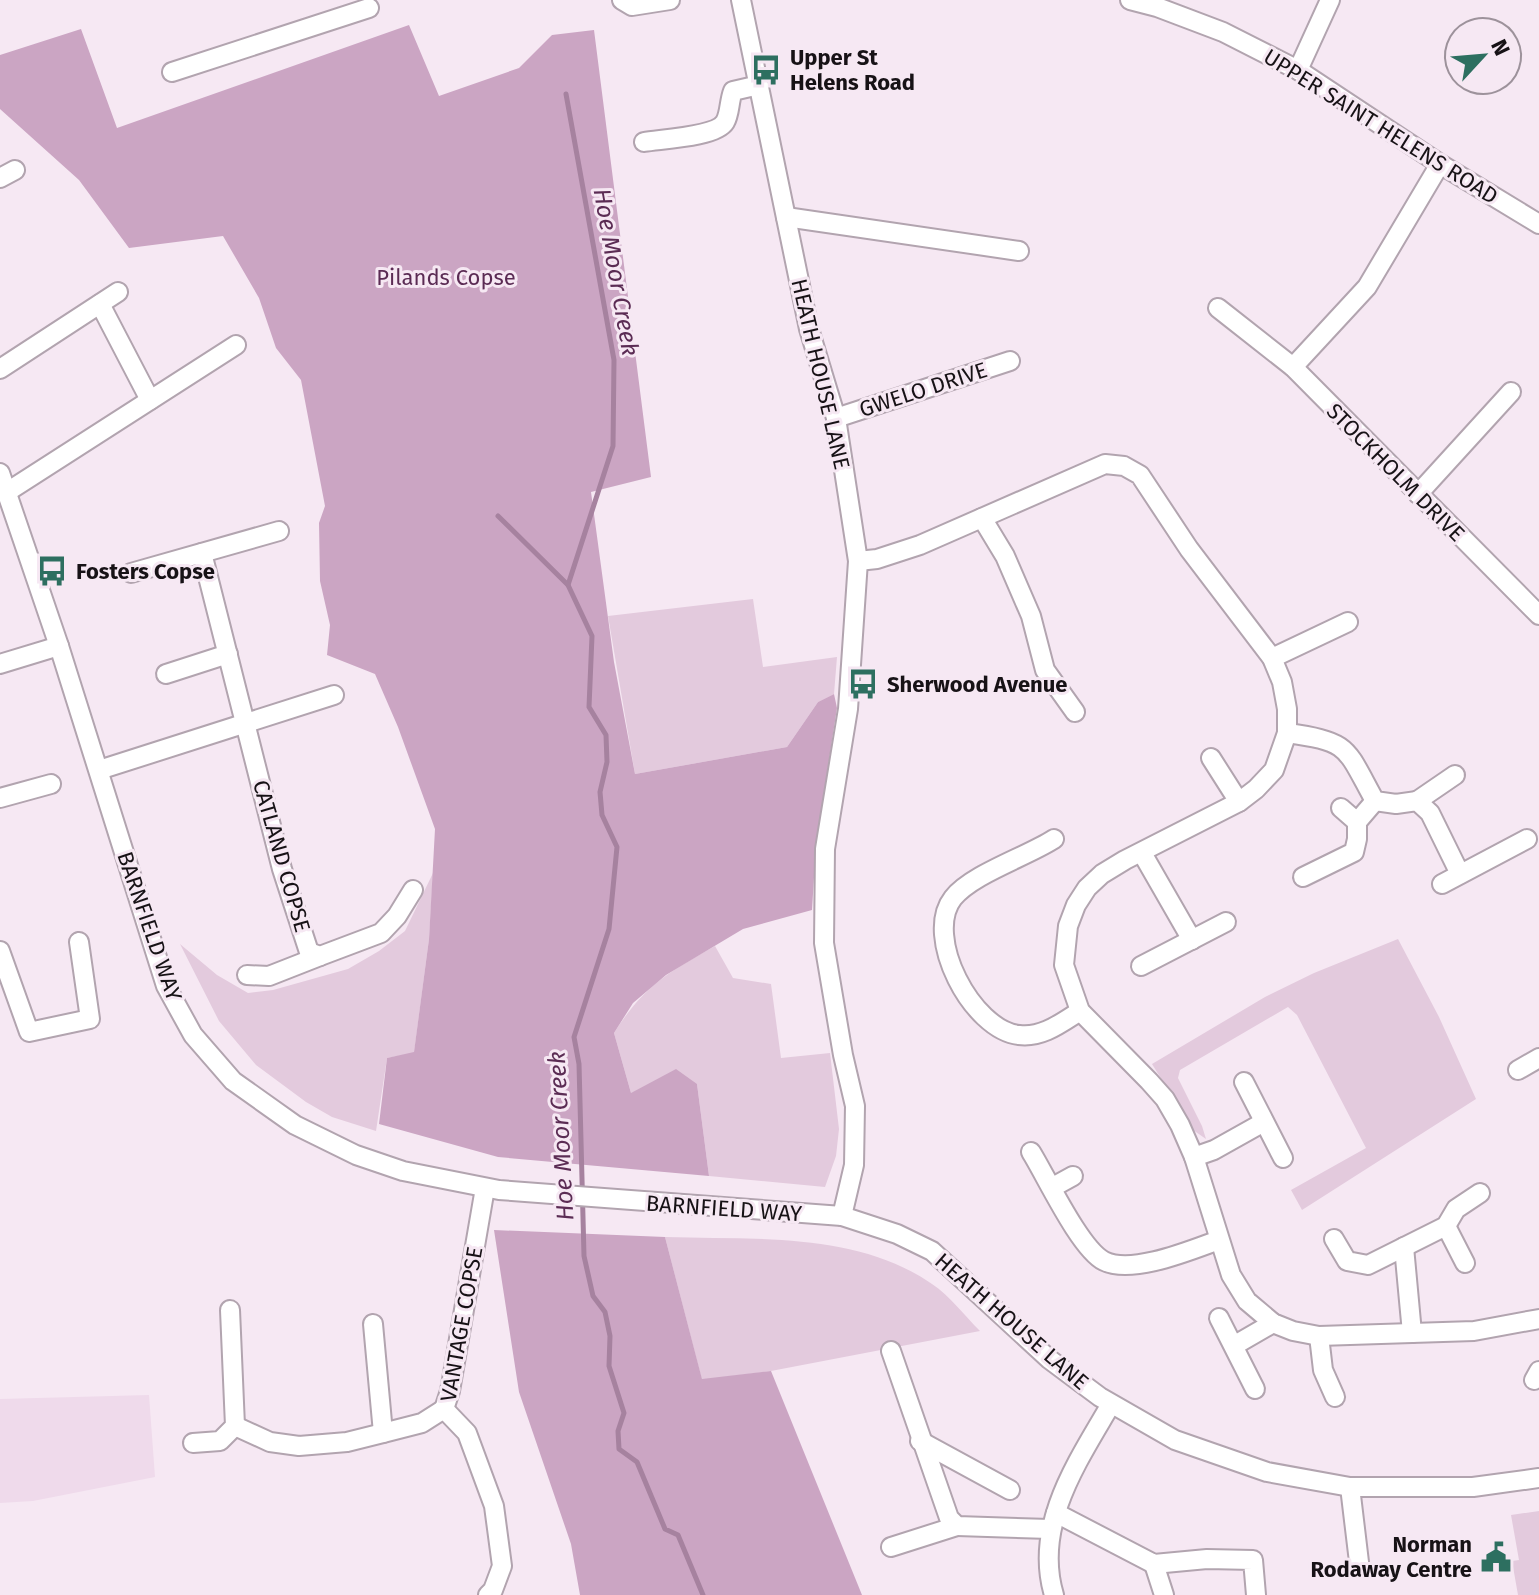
<svg xmlns="http://www.w3.org/2000/svg" width="1539" height="1595" font-family="'Fira Sans',sans-serif">
  <style>
    .built { fill: #efdaeb }
    .green { fill: #e3cadd }
    .forest { fill: #cba5c3 }
    .lines { fill: none; stroke-linecap: round; stroke-linejoin: round }
    .stream { stroke: #a6829f; stroke-width: 5 }
    .minor-casing { stroke: #b2a4af; stroke-width: 22 }
    .minor { stroke: #fff; stroke-width: 18 }
    .labels { text-anchor: middle; stroke-width: 6; stroke-linejoin: round; paint-order: stroke }
    .poi-label { font-size: 22px; font-weight: bold; fill: #171216; stroke: #f6e8f3; text-anchor: start }
    .street-label { font-size: 22px; fill: #171216; stroke: #f6e8f3 }
    .park-label { font-size: 22px; fill: #5b2b54; stroke: #f6e8f3 }
    .water-label { font-size: 24px; font-style: italic; fill: #5b2c54; stroke: #f6e8f3 }
  </style>
  <rect width="100%" height="100%" fill="#f6e8f3"/>
  <!-- built -->
  <polygon class="built" points="149,1395 155,1477 33,1501 0,1503 0,1399"/>
  <!-- green -->
  <g class="green">
    <polygon points="753,599 763,667 837,657 834,694 818,702 787,747 635,774 608,616"/>
    <polygon points="433,873 429,939 414,1053 387,1058 376,1131 332,1117 306,1102 256,1065 219,1021 180,944 217,975 248,993 273,990 348,969 379,951 405,931"/>
    <polygon points="1398,939 1439,1017 1476,1099 1302,1210 1291,1190 1366,1148 1297,1015 1288,1007 1180,1070 1178,1078 1202,1126 1206,1139 1193,1130 1152,1064 1265,997 1314,973"/>
    <path d="M715 946 733 978 771 984 781 1058 830 1053 839 1129 836 1156 825 1187 709 1176 697 1084 631 1093 614 1033C644 986 667 973 715 946Z"/>
    <path d="M665 1237C753 1240 856 1231 932 1284 950 1296 965 1316 980 1331L771 1371 702 1380Z"/>
    <polygon points="1539,1511 1539,1595 1518,1595 1512,1561 1519,1560 1511,1515"/>
  </g>
  <!-- forest -->
  <g class="forest">
    <polygon points="409,25 439,96 519,68 552,35 594,30 651,477 591,492 614,662 635,774 787,747 818,702 834,694 837,708 816,845 812,910 743,929 666,975 633,1003 614,1033 631,1093 676,1069 697,1084 709,1176 498,1157 379,1124 387,1058 414,1052 429,939 435,829 398,727 375,674 327,655 330,625 320,581 319,523 325,506 301,380 276,348 259,298 223,236 129,248 79,180 0,109 0,55 81,29 117,128"/>
    <polygon points="494,1230 665,1237 702,1379 771,1371 862,1595 580,1595 571,1544 519,1392"/>
  </g>
  <g class="lines">
    <!-- stream -->
    <g class="stream">
      <polyline points="566,94 614,360 613,446 568,585 592,636 589,707 606,735 607,762 600,792 602,815 617,847 609,929 574,1037 579,1064 584,1256 593,1296 605,1312 610,1336 609,1366 624,1413 618,1431 619,1449 637,1462 665,1529 678,1535 703,1595"/>
      <polyline points="498,516 568,585"/>
    </g>
    <!-- minor casing -->
    <g class="minor-casing">
      <g id="minor">
        <polyline points="622,0 632,6 670,0"/>
        <polyline points="741,0 809,329 836,418 858,561 848,709 825,849 824,943 843,1055 855,1106 854,1165 842,1216"/>
        <polyline points="1130,0 1157,7 1223,32 1298,70 1440,164 1539,224"/>
        <polyline points="1298,70 1330,0"/>
        <polyline points="172,72 369,8"/>
        <path d="M644 142C661 139 716 137 725 122 730 114 729 101 733 91L759 85"/>
        <polyline points="0,178 15,170"/>
        <polyline points="786,217 1019,251"/>
        <polyline points="100,304 150,400"/>
        <polyline points="1218,308 1293,367 1539,615"/>
        <polyline points="1293,367 1367,287 1440,164"/>
        <polyline points="0,369 118,292"/>
        <polyline points="836,418 1010,361"/>
        <polyline points="0,473 59,646 166,986 193,1035 233,1081 295,1125 356,1155 403,1171 499,1190 842,1216 897,1234 932,1251 1049,1359 1100,1397 1175,1440 1267,1472 1350,1487 1473,1487 1539,1478"/>
        <polyline points="7,492 236,345"/>
        <polyline points="1418,494 1511,392"/>
        <polyline points="982,518 1005,556 1031,616 1045,670 1075,712"/>
        <polyline points="202,553 282,869 309,952 320,956 381,933 397,916 413,890"/>
        <polyline points="858,561 877,559 920,545 1105,464 1124,466 1140,475 1189,549 1272,658 1282,682 1287,709 1287,733 1274,770 1256,789 1239,802 1125,860 1102,874 1087,888 1076,905 1068,926 1064,965 1080,1011 1149,1081 1165,1099 1180,1125 1194,1157 1231,1275 1247,1301 1273,1323 1293,1331 1319,1336 1474,1331 1539,1319"/>
        <polyline points="131,573 279,531"/>
        <polyline points="1272,658 1348,622"/>
        <polyline points="0,664 59,646"/>
        <polyline points="166,674 228,654"/>
        <path d="M1287 733C1351 742 1345 747 1375 801L1396 804 1417 801 1430 813 1460 874"/>
        <polyline points="1211,758 1239,802"/>
        <polyline points="99,770 334,695"/>
        <polyline points="0,798 51,784"/>
        <polyline points="1417,801 1455,775"/>
        <polyline points="1341,808 1357,822"/>
        <path d="M1054 839C1026 857 972 874 953 898 923 936 972 1030 1019 1035 1042 1038 1061 1023 1080 1011"/>
        <polyline points="1142,853 1192,940"/>
        <polyline points="1303,877 1354,852 1357,839 1357,822 1375,801"/>
        <polyline points="1442,884 1527,839"/>
        <polyline points="0,951 29,1032 90,1019 79,942"/>
        <polyline points="1141,966 1226,922"/>
        <polyline points="247,975 269,976 320,956"/>
        <polyline points="1518,1070 1539,1058"/>
        <polyline points="1244,1082 1283,1158"/>
        <path d="M1031 1152C1046 1176 1080 1249 1104 1261 1132 1275 1191 1250 1219 1240"/>
        <polyline points="1194,1157 1214,1150 1264,1122"/>
        <polyline points="1053,1187 1073,1176"/>
        <polyline points="1446,1226 1465,1263"/>
        <polyline points="1334,1239 1347,1261 1368,1265 1446,1226 1456,1209 1480,1193"/>
        <polyline points="1404,1247 1412,1333"/>
        <polyline points="1219,1318 1255,1389"/>
        <polyline points="373,1324 383,1433"/>
        <polyline points="1319,1336 1323,1370 1335,1397"/>
        <polyline points="1235,1345 1273,1323"/>
        <polyline points="891,1351 949,1518 957,1526 1050,1529"/>
        <polyline points="1534,1380 1539,1371"/>
        <polyline points="444,1409 450,1391 485,1188"/>
        <polyline points="444,1409 467,1433 494,1506 502,1566 493,1590 488,1595"/>
        <polyline points="235,1426 270,1442 299,1446 347,1442 383,1433 422,1423 444,1409"/>
        <polyline points="920,1441 1010,1490"/>
        <polyline points="193,1443 220,1441 235,1426 230,1310"/>
        <polyline points="1350,1487 1359,1562"/>
        <polyline points="1056,1513 1154,1564 1207,1559 1253,1560 1256,1595"/>
        <polyline points="891,1547 957,1526"/>
        <polyline points="1154,1564 1164,1595"/>
        <path d="M1054 1595C1033 1525 1078 1461 1111 1404"/>
      </g>
    </g>
    <!-- minor -->
    <use href="#minor" class="minor"/>
  </g>
  <!-- icons -->
  <defs>
    <g id="bus-bare" transform="scale(2.4)"><path d="M-5-6H5V4H4V6H2V4H-2V6H-4V4H-5ZM-3.5-4V0h7V-4ZM-3.5 1.2v1.5H-2V1.2ZM2 1.2v1.5H3.5V1.2Z" fill="#2d6f60" stroke="#f6e8f3" stroke-width="2.5" paint-order="stroke"/></g>
    <g id="civic-bare" transform="scale(2.4)"><path d="M-.6-6.5H3V-4.5H.6V-3L4-1V1h2V6H-6V1h2V-1L-.6-3ZM-1.2 2.5V6h2.4V2.5Z" fill="#2d6f60" stroke="#f6e8f3" stroke-width="2.5" paint-order="stroke"/></g>
  </defs>
  <g fill-rule="evenodd">
    <use href="#bus-bare" x="766" y="70"/>
    <use href="#bus-bare" x="52" y="571"/>
    <use href="#bus-bare" x="863" y="684"/>
    <use href="#civic-bare" x="1496" y="1557"/>
  </g>
  <g class="labels">
    <!-- poi labels -->
    <g class="poi-label">
      <text x="790" y="65">Upper St<tspan x="790" dy="25">Helens Road</tspan></text>
      <text x="76" y="579">Fosters Copse</text>
      <text x="887" y="692">Sherwood Avenue</text>
      <text x="1472" y="1552" text-anchor="end">Norman<tspan x="1472" dy="25">Rodaway Centre</tspan></text>
    </g>
    <!-- street labels -->
    <g class="street-label">
      <text transform="translate(1381 126) rotate(32)" y="8">UPPER SAINT HELENS ROAD</text>
      <text transform="translate(821 374) rotate(77)" y="8">HEATH HOUSE LANE</text>
      <text transform="translate(923 389) rotate(-18)" y="8">GWELO DRIVE</text>
      <text transform="translate(1396 472) rotate(45)" y="8">STOCKHOLM DRIVE</text>
      <text transform="translate(282 856) rotate(74)" y="8">CATLAND COPSE</text>
      <text transform="translate(150 926) rotate(71)" y="8">BARNFIELD WAY</text>
      <text transform="translate(724 1208) rotate(4)" y="8">BARNFIELD WAY</text>
      <text transform="translate(1012 1321) rotate(41)" y="8">HEATH HOUSE LANE</text>
      <text transform="translate(461 1324) rotate(-80)" y="8">VANTAGE COPSE</text>
    </g>
    <!-- park labels -->
    <g class="park-label">
      <text x="446" y="285">Pilands Copse</text>
    </g>
    <!-- water labels -->
    <g class="water-label">
      <text transform="translate(616 272) rotate(80)" y="8">Hoe Moor Creek</text>
      <text transform="translate(561 1136) rotate(-93)" y="8">Hoe Moor Creek</text>
    </g>
  </g>
  <!-- north arrow -->
  <g transform="translate(1483 56) rotate(64)"><circle r="38" fill="#f6e8f3" stroke="#9d929b" stroke-width="2"/>
  <path d="M0-6L14 30L0 20L-14 30Z" fill="#2d6f60"/>
  <text y="-12" font-size="22" font-weight="bold" text-anchor="middle" fill="#171216">N</text>
  </g>
</svg>
